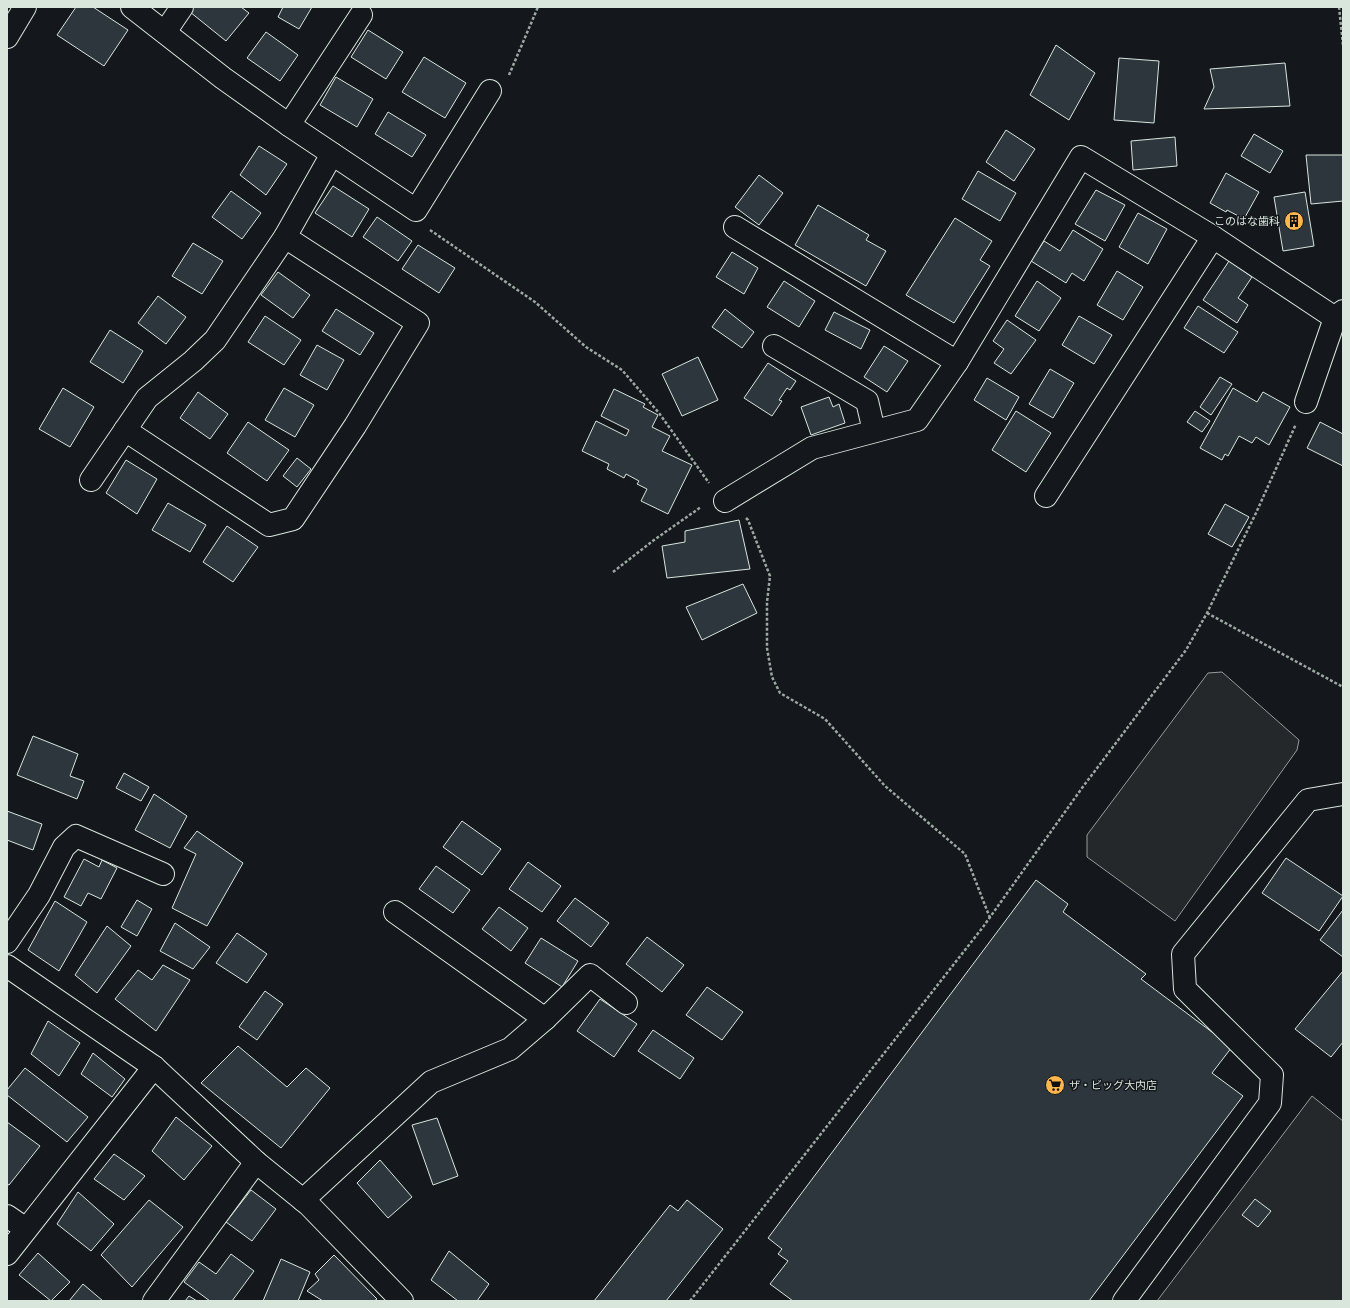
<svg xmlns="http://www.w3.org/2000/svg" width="1350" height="1308" font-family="'Titillium Web','Noto Sans JP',sans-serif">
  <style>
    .parking { fill: #24282b; stroke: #939e99 }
    .building { fill: #2c363c; stroke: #d8e6dc }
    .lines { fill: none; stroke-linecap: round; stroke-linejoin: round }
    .minor-casing { stroke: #d8e6dc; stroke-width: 24 }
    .major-casing { stroke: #d8e6dc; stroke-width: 24 }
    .path { stroke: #9da8a2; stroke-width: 2.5; stroke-dasharray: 3 2; stroke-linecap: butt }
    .minor { stroke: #14181c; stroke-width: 22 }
    .major { stroke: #14181c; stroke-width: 22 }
    .labels { text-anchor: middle; stroke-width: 3; stroke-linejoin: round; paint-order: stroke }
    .poi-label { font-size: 11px; fill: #d8e6dc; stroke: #14181c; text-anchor: end }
  </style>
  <rect width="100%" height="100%" fill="#14181c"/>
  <!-- parking -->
  <g class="parking">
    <polygon points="1222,672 1299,740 1297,750 1175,921 1087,857 1087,835 1208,673"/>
    <polygon points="1312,1096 1343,1121 1343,1301 1157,1301"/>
  </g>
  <!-- building -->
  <g class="building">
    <polygon points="76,7 93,7 128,30 104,66 57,35"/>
    <polygon points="194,7 241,7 249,13 226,41 190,12"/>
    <polygon points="283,7 312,7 299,29 278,17"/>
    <polygon points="368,30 403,52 386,79 351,57"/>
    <polygon points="266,32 298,55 280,81 247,58"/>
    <polygon points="1056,45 1095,73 1069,120 1030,95"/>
    <polygon points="424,57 466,83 445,118 402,92"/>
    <polygon points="1119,58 1159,61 1154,123 1114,120"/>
    <polygon points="1285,63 1290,106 1204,109 1214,87 1210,69"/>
    <polygon points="336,77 373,99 357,127 320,105"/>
    <polygon points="388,112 426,135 412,157 375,134"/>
    <polygon points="1006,130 1035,149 1014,181 986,162"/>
    <polygon points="1254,134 1283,151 1270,173 1241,156"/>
    <polygon points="1175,137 1177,166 1133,170 1131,141"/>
    <polygon points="259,146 287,164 266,195 240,175"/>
    <polygon points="1306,155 1343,155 1343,201 1311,204"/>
    <polygon points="978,171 1016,193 1000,221 962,199"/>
    <polygon points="1226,173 1259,192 1244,219 1227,210 1226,212 1210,203"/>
    <polygon points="759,175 783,193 759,225 735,207"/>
    <polygon points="333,186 369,209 352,237 315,213"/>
    <polygon points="1096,190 1125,205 1105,241 1075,224"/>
    <polygon points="231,191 261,213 242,239 212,217"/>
    <polygon points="1305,192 1314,246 1283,251 1274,197"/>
    <polygon points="818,205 869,235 866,240 886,251 866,286 795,245"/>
    <polygon points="1138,213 1167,229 1148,264 1119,247"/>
    <polygon points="377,217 412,241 398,261 363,237"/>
    <polygon points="955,218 992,241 980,260 990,266 954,323 906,295"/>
    <polygon points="1073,230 1103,249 1084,281 1072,273 1066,283 1031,261 1044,241 1060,251"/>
    <polygon points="193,243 223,261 202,294 172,276"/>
    <polygon points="418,245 455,268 439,293 402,269"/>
    <polygon points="732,252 758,268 744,294 716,277"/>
    <polygon points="1229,261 1252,277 1238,298 1248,305 1237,323 1203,300"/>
    <polygon points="1117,271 1143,287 1123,320 1097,305"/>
    <polygon points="278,272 310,295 293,318 261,295"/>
    <polygon points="784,281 815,301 799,327 767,307"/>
    <polygon points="1037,281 1061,298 1039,331 1015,316"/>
    <polygon points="158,296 186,317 166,344 138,323"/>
    <polygon points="1198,306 1238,332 1224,353 1184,328"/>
    <polygon points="336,309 374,333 360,355 322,331"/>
    <polygon points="725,309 754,332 742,348 712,327"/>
    <polygon points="834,312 870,330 861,349 825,330"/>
    <polygon points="265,316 301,340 284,365 248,342"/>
    <polygon points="1079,316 1112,335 1094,364 1062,345"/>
    <polygon points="1007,320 1036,340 1011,374 994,363 1004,349 993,341"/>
    <polygon points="110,330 143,351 123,383 90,362"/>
    <polygon points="317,345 344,360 327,390 300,375"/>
    <polygon points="884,346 908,361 887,392 864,377"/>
    <polygon points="698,357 718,400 682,416 662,374"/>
    <polygon points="768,363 796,381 790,390 787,388 779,400 782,401 772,416 744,398"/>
    <polygon points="1050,369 1074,383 1053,418 1029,404"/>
    <polygon points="1220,377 1232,384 1211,415 1200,407"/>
    <polygon points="987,378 1019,397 1006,420 974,400"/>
    <polygon points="63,388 94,407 70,447 39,429"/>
    <polygon points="284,388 314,405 295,437 265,420"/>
    <polygon points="1233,388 1257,402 1263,392 1290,407 1269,445 1256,437 1252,443 1239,436 1228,456 1225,454 1222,460 1200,448"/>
    <polygon points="614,389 645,404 643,407 658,415 652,427 670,436 662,451 692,465 668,514 641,501 647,489 637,484 639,481 626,474 624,478 607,469 609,464 582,451 596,421 626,436 629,430 601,416"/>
    <polygon points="198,392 228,414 210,439 180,418"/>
    <polygon points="829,397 833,407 839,404 845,423 811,435 801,407"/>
    <polygon points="1016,411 1051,433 1026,472 992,450"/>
    <polygon points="1195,411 1210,421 1202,432 1187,422"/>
    <polygon points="248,422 289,450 267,481 227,453"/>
    <polygon points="1320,422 1343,434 1343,466 1307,448"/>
    <polygon points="297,458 311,469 297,487 283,476"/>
    <polygon points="126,460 157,479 137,514 106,493"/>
    <polygon points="168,503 206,525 190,552 152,530"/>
    <polygon points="1225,504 1249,517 1232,547 1208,534"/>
    <polygon points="739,520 750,569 667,578 662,546 685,542 685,531"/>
    <polygon points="227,526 258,547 233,582 203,562"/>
    <polygon points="743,584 757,613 702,640 686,607"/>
    <polygon points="33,736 78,754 70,776 84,781 77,799 17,775"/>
    <polygon points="124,773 149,787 141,801 116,788"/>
    <polygon points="154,794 187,816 170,848 135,830"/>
    <polygon points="7,811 42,824 33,850 7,840"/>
    <polygon points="462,821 501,849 482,875 443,847"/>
    <polygon points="197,831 243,863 207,926 172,908 196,854 184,848"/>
    <polygon points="1286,858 1343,896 1319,931 1262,893"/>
    <polygon points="84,859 99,867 102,860 117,868 101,899 88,893 81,906 64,897"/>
    <polygon points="528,862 561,886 542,912 509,889"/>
    <polygon points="436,866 470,890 453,913 419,889"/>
    <polygon points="1036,880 1068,904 1063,912 1146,974 1141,979 1232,1047 1212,1073 1243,1096 1089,1301 793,1301 770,1284 788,1261 778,1254 782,1249 768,1238"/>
    <polygon points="575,898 609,923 591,947 557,921"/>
    <polygon points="137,900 152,909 137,936 121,927"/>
    <polygon points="55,901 87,922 59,971 28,950"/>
    <polygon points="499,907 528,928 511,951 482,929"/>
    <polygon points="1343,910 1343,957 1320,940"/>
    <polygon points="175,923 210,947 193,969 160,951"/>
    <polygon points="107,926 131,946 97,993 75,975"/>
    <polygon points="237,933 267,954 247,983 216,963"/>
    <polygon points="647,937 684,965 662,992 626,964"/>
    <polygon points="541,938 578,961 562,987 525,963"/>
    <polygon points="163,965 190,980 156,1031 115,999 138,970 152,980"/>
    <polygon points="1343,971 1343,1042 1331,1057 1295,1029"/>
    <polygon points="707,987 743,1012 722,1040 686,1015"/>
    <polygon points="265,991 283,1004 257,1040 239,1027"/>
    <polygon points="600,999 637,1024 614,1057 577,1031"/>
    <polygon points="48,1021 80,1043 59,1076 31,1054"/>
    <polygon points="653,1030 694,1058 680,1079 638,1051"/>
    <polygon points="238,1046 287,1087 306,1068 330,1088 281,1148 201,1083"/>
    <polygon points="93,1053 125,1079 112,1097 81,1074"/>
    <polygon points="25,1068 88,1117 67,1142 7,1095 7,1090"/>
    <polygon points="176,1117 212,1146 184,1180 152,1151"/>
    <polygon points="437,1118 458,1176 433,1185 412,1125"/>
    <polygon points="7,1122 40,1146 9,1185 7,1184"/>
    <polygon points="114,1154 145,1176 124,1200 94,1179"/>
    <polygon points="380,1160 412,1197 388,1218 357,1183"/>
    <polygon points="251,1190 276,1209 252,1241 226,1222"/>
    <polygon points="78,1192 114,1224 91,1251 57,1224"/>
    <polygon points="1255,1199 1271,1211 1258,1227 1242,1215"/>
    <polygon points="149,1200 183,1227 132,1287 101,1255"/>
    <polygon points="687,1200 723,1229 666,1301 594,1301 670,1205 678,1211"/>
    <polygon points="449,1251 489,1284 477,1301 458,1301 431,1280"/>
    <polygon points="38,1253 70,1282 51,1301 19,1275"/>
    <polygon points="231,1254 254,1271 232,1301 210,1301 184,1282 199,1262 216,1274"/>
    <polygon points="334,1255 377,1299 374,1301 323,1301 307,1291 319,1280 315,1274"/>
    <polygon points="281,1259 310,1272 298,1301 263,1301"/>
    <polygon points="83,1284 103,1301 69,1301"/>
    <polygon points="189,1296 197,1301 185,1301"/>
  </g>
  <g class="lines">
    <!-- minor casing -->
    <g class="minor-casing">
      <g id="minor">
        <polyline points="132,7 223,78 289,125 416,210 490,91"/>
        <polyline points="165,32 182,7"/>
        <polyline points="289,125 361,15"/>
        <polyline points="735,227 957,362"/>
        <polyline points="774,346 867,401 874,431"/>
        <polyline points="1306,402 1335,318"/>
        <polyline points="125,430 269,525 293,519 355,426 418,323 285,237"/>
        <polyline points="91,480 147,398 193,361 215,340 285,237 332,154"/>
        <polyline points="1046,496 1213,237"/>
        <polyline points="725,501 812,448 917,420 957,362 1081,157 1213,237 1335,318 1343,311"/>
        <polyline points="7,942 39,895 64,847 76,836 163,874"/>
        <polyline points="7,966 154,1067 256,1162 309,1205 402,1301"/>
        <polyline points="545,1019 590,975 626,1003"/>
        <polyline points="303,1200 431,1082 510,1049 545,1019 395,912"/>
        <polyline points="7,1216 26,1229"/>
        <polyline points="7,1254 154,1067"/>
        <polyline points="154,1301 256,1162"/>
        <polyline points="1124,1301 1270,1103 1272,1075 1185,989 1183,954 1308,800 1343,794"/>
      </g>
    </g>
    <!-- major casing -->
    <g class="major-casing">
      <polyline id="major" points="7,37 25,7"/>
    </g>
    <!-- path -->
    <g class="path">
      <polyline points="1339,7 1343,45"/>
      <polyline points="509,75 538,7"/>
      <polyline points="430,230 535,302 586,347 622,370 659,413 709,483"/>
      <polyline points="746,518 748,520 770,576 767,602 767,648 772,677 780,693 825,719 885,786 965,854 990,918"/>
      <polyline points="613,572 654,540 701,507"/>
      <polyline points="1207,613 1343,687"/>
      <polyline points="690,1301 983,927 1082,788 1186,650 1207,613 1256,513 1296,424"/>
    </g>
    <!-- minor -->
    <use href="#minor" class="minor"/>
    <!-- major -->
    <use href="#major" class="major"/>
  </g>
  <!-- icons -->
  <defs>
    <g id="building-disc" transform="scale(1)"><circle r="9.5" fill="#ffb74d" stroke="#14181c"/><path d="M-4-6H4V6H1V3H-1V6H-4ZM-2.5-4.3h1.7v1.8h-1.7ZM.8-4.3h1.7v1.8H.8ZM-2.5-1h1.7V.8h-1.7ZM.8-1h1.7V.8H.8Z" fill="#111"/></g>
    <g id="supermarket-disc" transform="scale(1)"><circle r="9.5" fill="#ffb74d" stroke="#14181c"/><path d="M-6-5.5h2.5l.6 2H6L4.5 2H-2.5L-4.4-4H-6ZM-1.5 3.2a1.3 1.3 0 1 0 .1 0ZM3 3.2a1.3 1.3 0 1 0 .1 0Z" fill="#111"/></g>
  </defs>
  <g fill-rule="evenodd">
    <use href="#building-disc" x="1294" y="221"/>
    <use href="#supermarket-disc" x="1055" y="1085"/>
  </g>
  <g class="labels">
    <!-- poi labels -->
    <g class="poi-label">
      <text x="1280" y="225">このはな歯科</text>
      <text x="1069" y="1089" text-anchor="start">ザ・ビッグ大内店</text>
    </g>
  </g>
  <!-- border -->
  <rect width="1350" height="1308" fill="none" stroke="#d8e6dc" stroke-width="16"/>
</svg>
